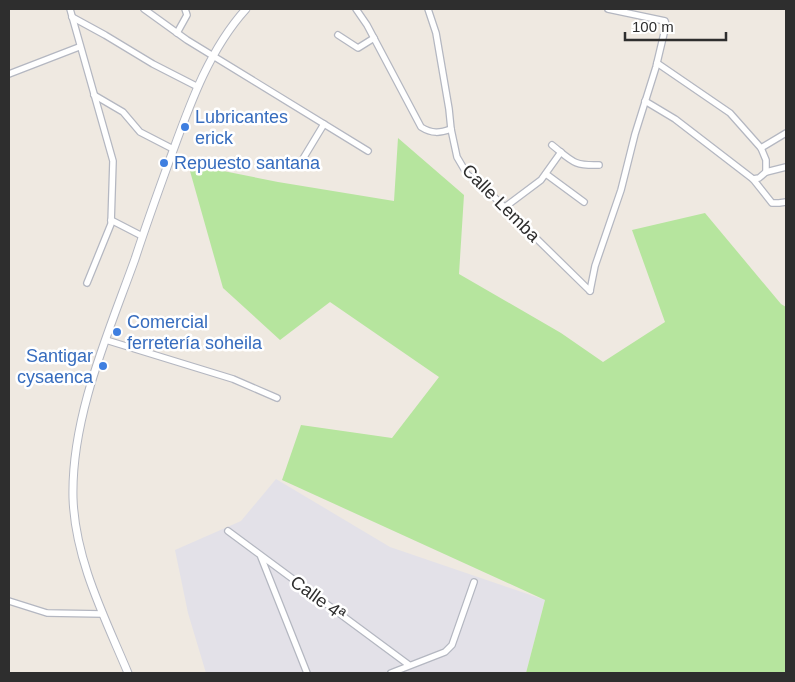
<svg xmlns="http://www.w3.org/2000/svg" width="795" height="682" font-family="Arial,sans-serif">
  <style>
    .industrial { fill: #e3e1e8 }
    .green { fill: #b6e59e }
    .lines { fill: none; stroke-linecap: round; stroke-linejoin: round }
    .minor-casing { stroke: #b4b7c1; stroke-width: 8 }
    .tertiary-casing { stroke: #b4b7c1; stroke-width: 9 }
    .minor { stroke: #fff; stroke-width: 5.5 }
    .tertiary { stroke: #fff; stroke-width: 7 }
    .shop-dot { fill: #3f7fe0; stroke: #fff; stroke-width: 2 }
    .labels { text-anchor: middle; stroke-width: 5; stroke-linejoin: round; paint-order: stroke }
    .shop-label { font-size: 18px; fill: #366cbe; stroke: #fff; text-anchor: start }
    .street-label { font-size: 18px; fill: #2e2e2e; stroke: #fff }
  </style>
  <rect width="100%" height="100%" fill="#efe9e1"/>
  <!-- industrial -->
  <polygon class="industrial" points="276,479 390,547 545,600 526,673 206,673 188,613 175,550 241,521"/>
  <!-- green -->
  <polygon class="green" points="398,138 464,195 459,274 561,333 603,362 665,322 632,230 705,213 781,304 786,307 786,673 526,673 545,600 282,480 301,425 392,438 439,377 330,302 280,340 223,288 188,164 278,182 394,201"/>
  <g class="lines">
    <!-- minor casing -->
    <g class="minor-casing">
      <g id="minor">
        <polyline points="70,9 113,161 111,224 87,283"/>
        <polyline points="144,9 187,40 368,151"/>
        <path d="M356 9 367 25 421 127C432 134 440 133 451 129"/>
        <polyline points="428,9 436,33 449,109 451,129 457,157 467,174 491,194 590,291"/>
        <polyline points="72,17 105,35 153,64 198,87"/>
        <polyline points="177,33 187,15 185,9"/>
        <polyline points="338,35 358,48 374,38"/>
        <polyline points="9,74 79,47"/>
        <polyline points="94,95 123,112 140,132 173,149"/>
        <polyline points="645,101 675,119 753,179 759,178 766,172 766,160 761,148 730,113 657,63"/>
        <path d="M552 145C572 161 573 166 599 165"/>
        <polyline points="761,148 786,133"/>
        <polyline points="301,162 324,124"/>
        <polyline points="766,172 786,167"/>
        <polyline points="546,174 584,202"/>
        <polyline points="753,179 772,203 779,203 786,202"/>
        <polyline points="505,207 541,180 561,152"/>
        <polyline points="111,220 142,236"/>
        <polyline points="590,291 595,266 621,190 635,134 656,67 666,25 665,21 608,9"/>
        <polyline points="106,340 233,379 277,398"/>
        <polyline points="228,531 409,665"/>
        <polyline points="261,557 307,673"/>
        <polyline points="9,601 47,613 103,614"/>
        <polyline points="391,673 445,652 452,645 474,582"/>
      </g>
    </g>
    <!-- tertiary casing -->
    <g class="tertiary-casing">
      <path id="tertiary" d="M128 673C105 618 75 560 73 498 71 417 108 334 135 259 146 225 158 192 170 159 189 107 208 51 246 9"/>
    </g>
    <!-- minor -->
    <use href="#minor" class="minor"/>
    <!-- tertiary -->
    <use href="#tertiary" class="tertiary"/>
  </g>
  <!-- markers -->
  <g class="shop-dot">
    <circle cx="185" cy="127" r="5"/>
    <circle cx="164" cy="163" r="5"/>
    <circle cx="117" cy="332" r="5"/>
    <circle cx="103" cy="366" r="5"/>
  </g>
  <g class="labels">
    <!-- shop labels -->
    <g class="shop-label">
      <text x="195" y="123">Lubricantes<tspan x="195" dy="21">erick</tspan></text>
      <text x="174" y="169">Repuesto santana</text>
      <text x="127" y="328">Comercial<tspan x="127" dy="21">ferretería soheila</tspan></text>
      <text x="93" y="362" text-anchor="end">Santigar<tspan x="93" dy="21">cysaenca</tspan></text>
    </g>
    <!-- street labels -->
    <g class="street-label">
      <text transform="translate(501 203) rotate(45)" y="6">Calle Lemba</text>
      <text transform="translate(318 598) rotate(36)" y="6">Calle 4ª</text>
    </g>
  </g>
  <!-- border -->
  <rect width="795" height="682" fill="none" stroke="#2e2e2e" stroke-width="20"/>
  <!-- scale -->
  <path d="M625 32v8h101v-8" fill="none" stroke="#2e2e2e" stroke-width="2.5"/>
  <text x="632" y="32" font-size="15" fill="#2e2e2e" stroke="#ffffff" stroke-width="4" paint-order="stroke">100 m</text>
</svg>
